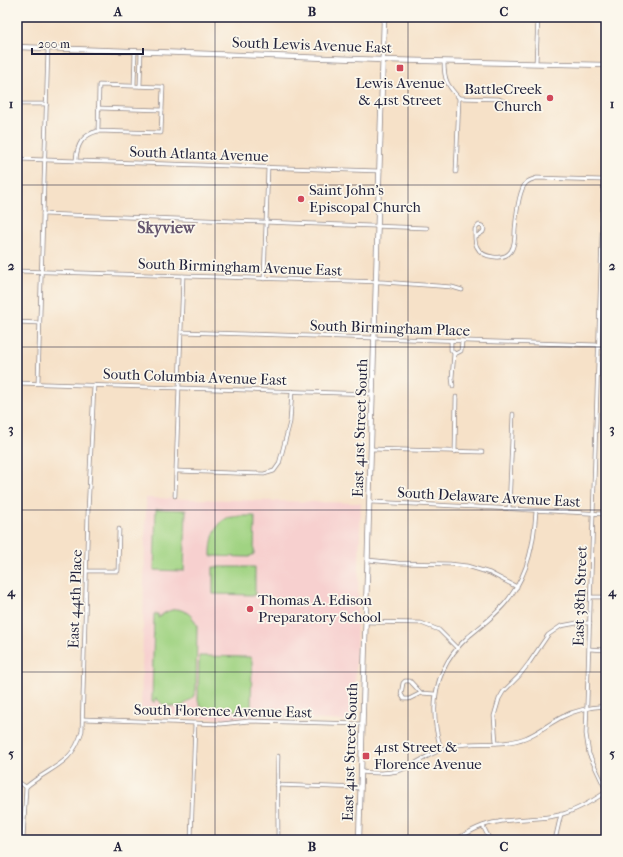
<svg xmlns="http://www.w3.org/2000/svg" width="623" height="857" font-family="'IM FELL French Canon',serif">
  <style>
    .built { fill: #f7d0cf }
    .green { fill: #a0d382; stroke: #617a5e }
    .lines { fill: none; stroke-linecap: round; stroke-linejoin: round }
    .street-casing { stroke: #8c8282; stroke-width: 4.5 }
    .secondary-casing { stroke: #8c8282; stroke-width: 6 }
    .street { stroke: #fff; stroke-width: 3 }
    .secondary { stroke: #fff; stroke-width: 4.5 }
    .grid { fill: none; stroke: #22223b; stroke-width: 1; stroke-opacity: 0.55 }
    .poi-dot { fill: #d1495b; stroke: #fbf7ec; stroke-width: 1.5 }
    .labels { text-anchor: middle; stroke-width: 3.5; stroke-linejoin: round; paint-order: stroke }
    .street-label { font-size: 15px; fill: #22223b; stroke: #fbf7ec }
    .poi-label { font-size: 15px; fill: #22223b; stroke: #fbf7ec; text-anchor: start }
    .neighbourhood-label { font-size: 16px; font-weight: bold; fill: #65556e; stroke: #fbf7ec }
    .neatline { fill: none; stroke: #22223b; stroke-width: 1.5 }
    .grid-label { font-size: 13px; text-anchor: middle; font-weight: bold; fill: #22223b }
  </style>
  <rect width="100%" height="100%" fill="#fbf7ec"/>
  <filter id="ink" filterUnits="userSpaceOnUse"><feTurbulence type="fractalNoise" baseFrequency=".025" numOctaves="2"/><feDisplacementMap in="SourceGraphic" scale="8" xChannelSelector="R" yChannelSelector="G"/><feConvolveMatrix kernelMatrix="1 2 1 2 8 2 1 2 1" color-interpolation-filters="sRGB"/></filter>
  <filter id="wash" filterUnits="userSpaceOnUse"><feTurbulence type="fractalNoise" baseFrequency=".012" numOctaves="4" result="noise"/><feDisplacementMap in="SourceGraphic" scale="16" xChannelSelector="R" yChannelSelector="G"/><feGaussianBlur stdDeviation="0.9" result="paint"/><feColorMatrix in="noise" values="0 0 0 0 0 0 0 0 0 0 0 0 0 0 0 0 0 1.4 0 .05"/><feComposite in="paint" operator="in"/></filter>
  <g filter="url(#wash)">
    <rect width="100%" height="100%" fill="#f6e1c8"/>
    <!-- built -->
    <polygon class="built" points="146,498 361,503 354,721 245,717 228,719 141,715"/>
    <!-- green -->
    <g class="green">
      <polygon points="156,509 186,510 184,571 154,570"/>
      <path d="M240 516H255L254 554 249 557 211 556C211 542 213 526 227 518 230 517 236 517 240 516Z"/>
      <polygon points="213,567 255,567 255,595 213,594"/>
      <path d="M178 609C189 612 194 617 197 627L196 690 193 697 189 701 182 706 175 707 163 705 156 698 155 702H152L154 614H158V618C165 612 169 610 178 609Z"/>
      <polygon points="199,656 250,657 252,661 251,711 210,710 201,706 198,700"/>
    </g>
  </g>
  <g filter="url(#ink)">
    <g class="lines">
      <!-- street casing -->
      <g class="street-casing">
        <g id="street">
          <path d="M444 62C444 80 447 85 459 98L456 172"/>
          <polyline points="536,63 538,17"/>
          <polyline points="604,65 606,17"/>
          <polyline points="134,85 135,51"/>
          <polyline points="140,86 141,51"/>
          <polyline points="459,98 499,99 511,105"/>
          <polyline points="17,104 47,104"/>
          <polyline points="98,108 162,110"/>
          <polyline points="606,110 586,734 589,754 606,790"/>
          <polyline points="17,159 380,171"/>
          <path d="M76 160C77 145 82 135 98 131L161 133 163 87 99 85 98 131"/>
          <polyline points="43,214 427,228"/>
          <path d="M475 237 483 232 484 229 482 226 479 225 475 229C475 234 474 242 477 247 482 258 504 261 511 251 515 245 515 237 515 230 516 218 518 191 526 183 529 180 533 179 537 178L603 180"/>
          <polyline points="17,271 383,282 452,287 462,290"/>
          <polyline points="264,279 268,167"/>
          <polyline points="17,322 40,323"/>
          <polyline points="181,332 598,345"/>
          <polyline points="451,340 451,350 455,354 461,351 462,341"/>
          <polyline points="17,383 373,394"/>
          <polyline points="38,383 48,48"/>
          <polyline points="453,386 452,378 454,353"/>
          <polyline points="371,449 482,452"/>
          <polyline points="455,452 456,397"/>
          <polyline points="177,471 264,474 274,471 279,464 290,422 292,391"/>
          <polyline points="175,496 183,276"/>
          <path d="M370 502C449 505 527 510 606 514"/>
          <polyline points="509,509 513,414"/>
          <polyline points="368,560 398,563 450,564 467,566 490,573 517,587"/>
          <polyline points="88,571 118,571 119,529"/>
          <polyline points="591,597 606,597"/>
          <polyline points="366,622 421,623 439,630 457,648"/>
          <polyline points="589,649 606,650"/>
          <polyline points="421,693 410,681 405,681 403,683 401,694 404,699 409,699 421,693 435,694"/>
          <polyline points="83,719 221,724 249,721 363,724"/>
          <polyline points="496,743 494,716 499,699 503,692 519,676 529,663 548,635 561,626 577,623 590,623"/>
          <path d="M441 749C428 706 434 668 468 637 482 625 499 613 510 597 529 571 534 542 536 511"/>
          <path d="M361 772C374 773 388 774 401 770 419 763 433 750 453 746 476 741 502 747 525 738 538 733 550 723 562 717 575 710 591 707 606 706"/>
          <polyline points="17,781 26,787"/>
          <polyline points="277,785 361,788"/>
          <path d="M26 787C49 767 72 766 82 731L88 512 94 385"/>
          <polyline points="483,826 490,840"/>
          <polyline points="23,840 26,787"/>
          <polyline points="191,840 195,723"/>
          <path d="M278 840C278 812 277 784 278 756"/>
          <path d="M455 840C469 832 482 824 498 822 518 818 539 820 559 815 576 811 591 802 606 792"/>
          <polyline points="555,840 561,814"/>
        </g>
      </g>
      <!-- secondary casing -->
      <g class="secondary-casing">
        <g id="secondary">
          <polyline points="17,47 383,60 606,65"/>
          <polyline points="359,840 384,17"/>
        </g>
      </g>
      <!-- street -->
      <use href="#street" class="street"/>
      <!-- secondary -->
      <use href="#secondary" class="secondary"/>
    </g>
  </g>
  <!-- grid -->
  <path class="grid" d="M215 17V840M408 17V840M17 185H606M17 347H606M17 510H606M17 672H606"/>
  <!-- markers -->
  <g class="poi-dot">
    <rect x="396" y="64" width="8" height="8" rx="2"/>
    <circle cx="550" cy="98" r="4"/>
    <circle cx="301" cy="199" r="4"/>
    <circle cx="250" cy="609" r="4"/>
    <rect x="362" y="752" width="8" height="8" rx="2"/>
  </g>
  <g class="labels">
    <!-- street labels -->
    <g class="street-label">
      <text transform="translate(312 45) rotate(2)" y="5">South Lewis Avenue East</text>
      <text transform="translate(199 154) rotate(2)" y="5">South Atlanta Avenue</text>
      <text transform="translate(240 267) rotate(2)" y="5">South Birmingham Avenue East</text>
      <text transform="translate(390 328) rotate(2)" y="5">South Birmingham Place</text>
      <text transform="translate(195 377) rotate(2)" y="5">South Columbia Avenue East</text>
      <text transform="translate(360 428) rotate(-88)" y="5">East 41st Street South</text>
      <text transform="translate(489 497) rotate(3)" y="5">South Delaware Avenue East</text>
      <text transform="translate(580 596) rotate(-88)" y="5">East 38th Street</text>
      <text transform="translate(75 599) rotate(-88)" y="5">East 44th Place</text>
      <text transform="translate(223 711) rotate(1)" y="5">South Florence Avenue East</text>
      <text transform="translate(350 752) rotate(-88)" y="5">East 41st Street South</text>
    </g>
    <!-- poi labels -->
    <g class="poi-label">
      <text x="400" y="88" text-anchor="middle">Lewis Avenue<tspan x="400" dy="17">&amp; 41st Street</tspan></text>
      <text x="542" y="94" text-anchor="end">BattleCreek<tspan x="542" dy="17">Church</tspan></text>
      <text x="309" y="195">Saint John's<tspan x="309" dy="17">Episcopal Church</tspan></text>
      <text x="258" y="605">Thomas A. Edison<tspan x="258" dy="17">Preparatory School</tspan></text>
      <text x="374" y="752">41st Street &amp;<tspan x="374" dy="17">Florence Avenue</tspan></text>
    </g>
    <!-- neighbourhood labels -->
    <g class="neighbourhood-label">
      <text x="166" y="233">Skyview</text>
    </g>
  </g>
  <!-- margin -->
  <rect width="623" height="857" fill="none" stroke="#fbf7ec" stroke-width="44"/>
  <!-- scale -->
  <path d="M32 48v6h111v-6" fill="none" stroke="#22223b" stroke-width="2"/>
  <text x="38" y="48" font-size="12" fill="#22223b" stroke="#fbf7ec" stroke-width="3" paint-order="stroke">200 m</text>
  <rect x="22" y="22" width="579" height="813" class="neatline"/>
  <g class="grid-label">
    <text x="118" y="16">A</text>
    <text x="312" y="16">B</text>
    <text x="504" y="16">C</text>
    <text x="11" y="108">1</text>
    <text x="612" y="108">1</text>
    <text x="11" y="270">2</text>
    <text x="612" y="270">2</text>
    <text x="11" y="433">3</text>
    <text x="612" y="433">3</text>
    <text x="11" y="596">4</text>
    <text x="612" y="596">4</text>
    <text x="11" y="758">5</text>
    <text x="612" y="758">5</text>
    <text x="118" y="851">A</text>
    <text x="312" y="851">B</text>
    <text x="504" y="851">C</text>
  </g>
</svg>
